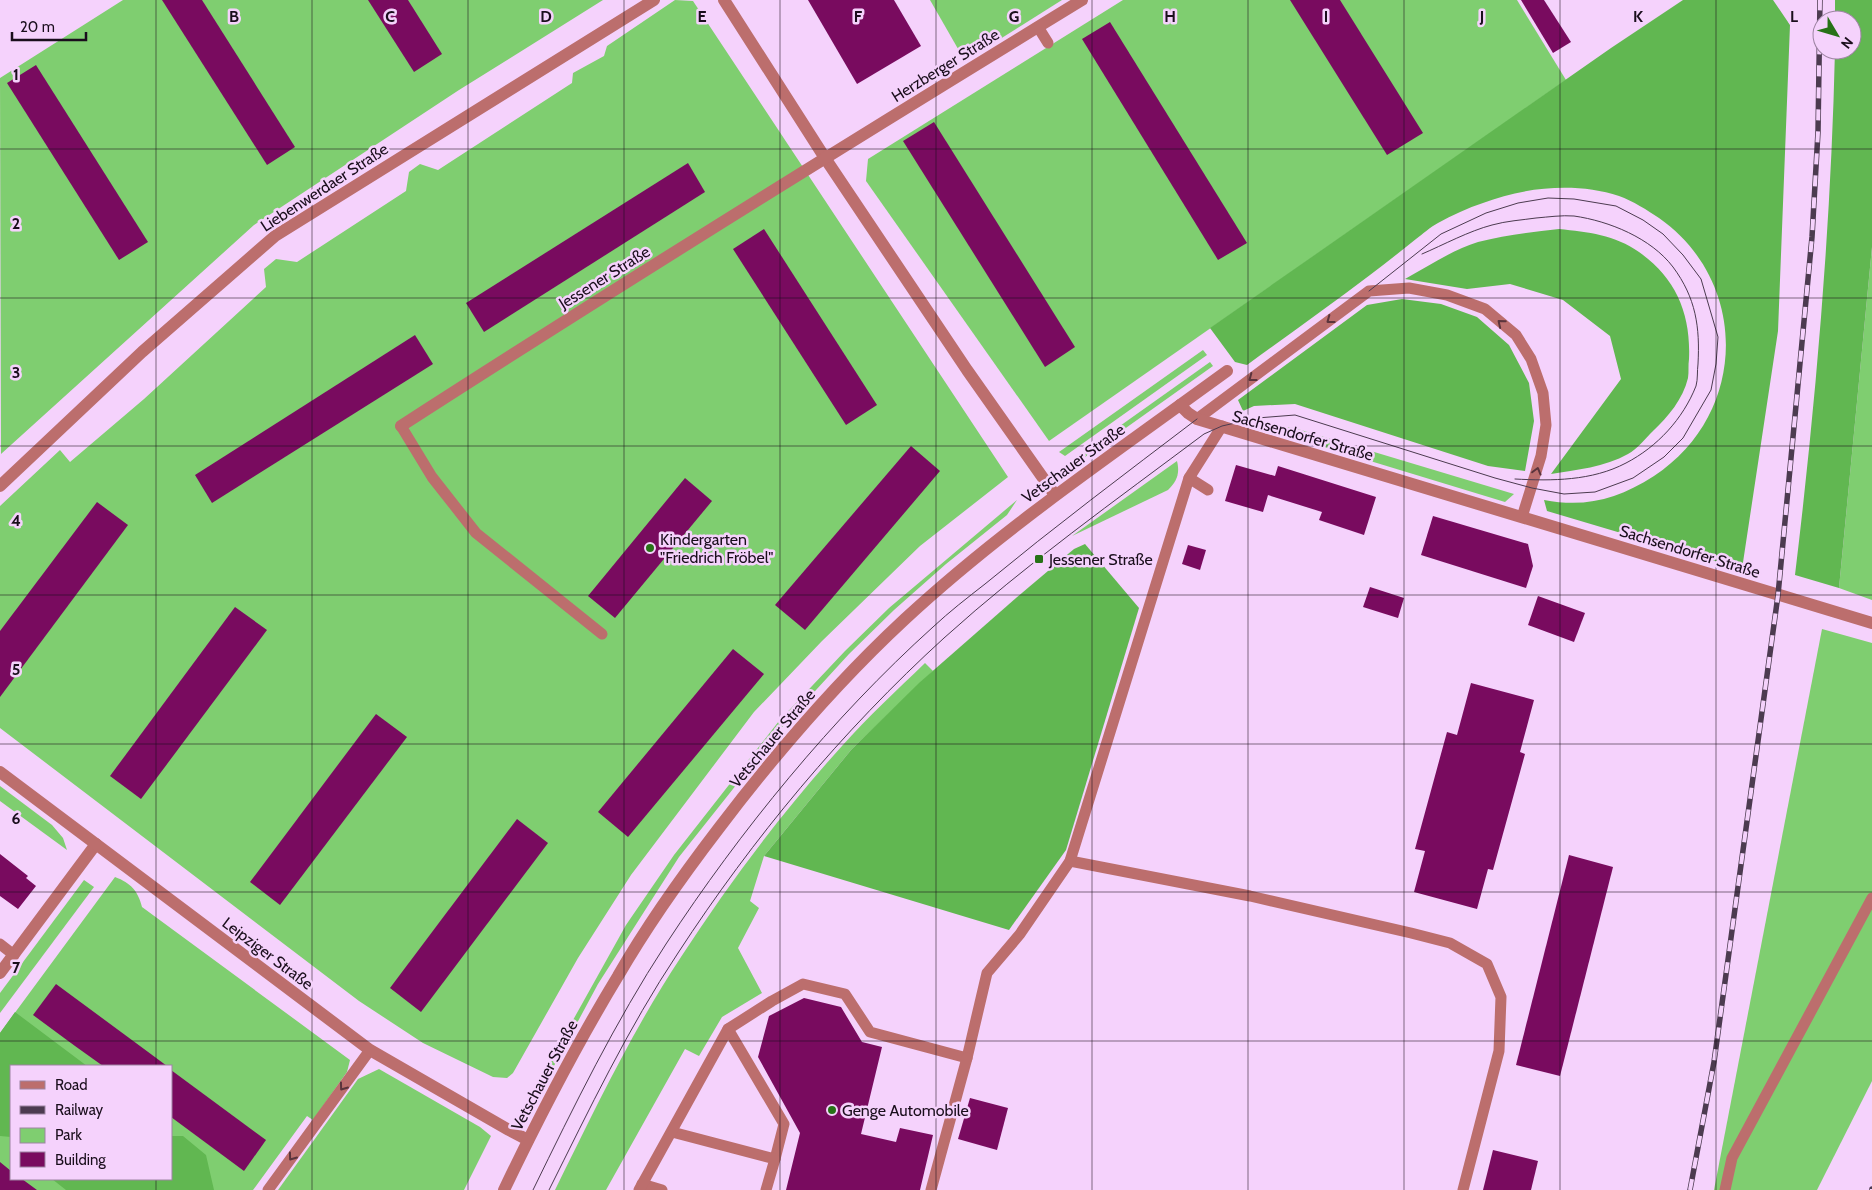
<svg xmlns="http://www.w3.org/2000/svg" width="1872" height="1190" font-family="Cabin,sans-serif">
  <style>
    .green { fill: #7fce70; fill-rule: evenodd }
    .forest { fill: #61b751 }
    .building { fill: #790b5f }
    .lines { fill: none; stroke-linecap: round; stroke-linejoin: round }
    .service { stroke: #bc6e6d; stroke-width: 11 }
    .minor { stroke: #bc6e6d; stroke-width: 12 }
    .tertiary { stroke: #bc6e6d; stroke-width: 12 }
    .tram { stroke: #4c3b50; stroke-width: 1 }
    .rail-casing { stroke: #4c3b50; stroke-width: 5.5 }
    .rail { stroke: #f5d2fc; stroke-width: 4; stroke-dasharray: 11; stroke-linecap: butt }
    .oneway { stroke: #5b343c }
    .grid { fill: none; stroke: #1a0e1c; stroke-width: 1; stroke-opacity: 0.55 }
    .poi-dot { fill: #277217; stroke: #f5d2fc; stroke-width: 2 }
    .labels { text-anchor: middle; stroke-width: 5; stroke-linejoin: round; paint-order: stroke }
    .street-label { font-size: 16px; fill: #1a0e1c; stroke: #f5d2fc }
    .poi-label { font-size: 16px; fill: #1a0e1c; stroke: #f5d2fc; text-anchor: start }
    .grid-label { font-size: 16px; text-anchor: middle; font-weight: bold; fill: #1a0e1c; stroke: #f5d2fc; stroke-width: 5; stroke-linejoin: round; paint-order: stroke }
  </style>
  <rect width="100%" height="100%" fill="#f5d2fc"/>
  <!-- green -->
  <g class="green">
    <polygon points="123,0 603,0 459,90 254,225 1,454 0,78"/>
    <polygon points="675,0 693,1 1008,477 920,546 822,641 754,712 631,875 578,958 513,1073 507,1078 493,1077 423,1043 359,1001 0,728 0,506 60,450 70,462 144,399 266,287 264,269 276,259 297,262 406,191 409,172 420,164 438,170 572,83 573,73 604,56 607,46"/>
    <polygon points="930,0 1062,0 965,61"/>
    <polygon points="1123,0 1517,0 1566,80 1049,441 866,181 868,159"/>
    <polygon points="1872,247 1872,600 1839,588"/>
    <polygon points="1203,350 1207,355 1065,456 1059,452"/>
    <polygon points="1210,362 1213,366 1085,457 1072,460"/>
    <polygon points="1291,427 1514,494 1505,502 1262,428"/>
    <path d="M1177 461C1180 474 1177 481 1168 490L1072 536Z"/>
    <polygon points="1017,500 1007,515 946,564 894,610 849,654 783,726 679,857 598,984 540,1092 530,1103 563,1038 626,925 674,855 779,721 845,651 889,608"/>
    <polygon points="1822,629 1872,643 1872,1081 1817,1190 1714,1190"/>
    <path d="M925 663 933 671 851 750 764 856 750 901 759 908 738 948 762 993 722 1017 699 1056 685 1049 606 1190H555C594 1111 632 1031 681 957 729 883 783 811 842 746 868 717 897 690 925 663Z"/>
    <polygon points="0,786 52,825 63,838 67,850 0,801"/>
    <path d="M115 877C131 883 138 891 142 907L350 1060 347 1072 313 1120 307 1116 253 1190H0V1033ZM11 1066H171V1179H11Z"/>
    <polygon points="84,880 94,887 0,1013 0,993"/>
    <polygon points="379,1069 480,1127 491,1136 464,1190 278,1190 358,1079"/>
  </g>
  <!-- forest -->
  <g class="forest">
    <path d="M1683 0H1773L1790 25 1778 331 1742 569 1547 511 1544 500C1586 508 1618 499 1654 476 1748 414 1750 282 1659 218 1647 210 1633 201 1619 196 1577 182 1524 187 1483 203 1468 208 1452 215 1438 223 1430 227 1423 234 1416 239 1401 251 1386 263 1370 275 1329 306 1288 335 1247 365L1235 362 1210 328 1611 48Z"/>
    <path d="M1835 0H1872V247L1839 588 1795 575C1816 401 1831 225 1835 50H1852V20H1835Z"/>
    <path d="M1559 229C1588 232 1615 235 1639 252 1676 278 1691 314 1689 359 1688 365 1689 372 1688 378 1683 399 1668 417 1653 431 1645 439 1637 449 1628 454 1605 467 1576 470 1551 474L1621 379 1610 336 1563 300 1510 284 1467 289 1405 279C1427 267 1454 249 1478 242 1505 235 1532 232 1559 229Z"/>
    <polygon points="1402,299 1441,304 1477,317 1509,345 1529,383 1534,421 1525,471 1488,466 1295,404 1254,406 1243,411 1238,400 1367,305"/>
    <polygon points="1085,544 1139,608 1066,850 1009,930 764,856 851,750 919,683 1016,598 1074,549"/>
    <polygon points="15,1012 87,1066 11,1066 11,1137 0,1136 0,1033"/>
    <polygon points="171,1136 183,1136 206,1155 214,1190 66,1190 52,1179 171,1179"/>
  </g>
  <!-- building -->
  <g class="building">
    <polygon points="162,0 202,0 295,147 267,165"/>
    <polygon points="368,0 408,0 442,54 414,72"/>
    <polygon points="808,0 894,0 921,46 857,84"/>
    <polygon points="1290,0 1340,0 1423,133 1387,155"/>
    <polygon points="1521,0 1544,0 1571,42 1553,53"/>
    <polygon points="1110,22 1247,243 1218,260 1082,39"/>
    <polygon points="36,65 148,242 119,260 7,83"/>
    <polygon points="934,122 1075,347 1045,367 903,141"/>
    <polygon points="688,163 705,192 484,332 466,303"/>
    <polygon points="764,229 877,405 846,425 733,249"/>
    <polygon points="415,335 433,364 212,503 195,475"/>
    <polygon points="911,446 940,471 805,630 775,605"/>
    <polygon points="1236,465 1275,476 1278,466 1376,497 1364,535 1319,520 1322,512 1268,495 1263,512 1225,501"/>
    <polygon points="685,478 712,501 615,618 588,596"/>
    <polygon points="97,502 128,525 0,697 0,631"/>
    <polygon points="1433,516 1528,544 1533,566 1526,588 1421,555"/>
    <polygon points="1188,545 1206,550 1200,570 1182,564"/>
    <polygon points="1370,587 1404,598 1398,618 1363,607"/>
    <polygon points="1538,596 1585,613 1574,642 1528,625"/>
    <polygon points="235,607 267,630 141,799 110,776"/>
    <polygon points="733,649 764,674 628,837 598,812"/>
    <polygon points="1471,683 1534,700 1520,752 1525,754 1493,870 1488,869 1477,909 1414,892 1425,851 1415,849 1447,732 1457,735"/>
    <polygon points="376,714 407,737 280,905 250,882"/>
    <polygon points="517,819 548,843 421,1012 390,988"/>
    <polygon points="0,854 28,876 26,878 36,886 18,909 0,896"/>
    <polygon points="1569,855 1613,867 1560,1076 1516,1065"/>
    <polygon points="56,984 140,1046 167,1066 103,1066 75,1046 33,1015"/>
    <polygon points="804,998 841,1007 862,1042 882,1047 861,1134 896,1142 900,1128 933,1135 920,1190 786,1190 800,1133 758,1057 769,1016"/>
    <polygon points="171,1070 266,1140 244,1171 171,1117"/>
    <polygon points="970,1098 1008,1108 997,1150 958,1139"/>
    <polygon points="1493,1150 1538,1161 1531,1190 1483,1190"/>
    <polygon points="0,1162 11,1171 11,1179 22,1179 37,1190 0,1190"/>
  </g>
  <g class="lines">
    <!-- service -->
    <g class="service">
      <polyline points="1038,27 1048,43"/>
      <polyline points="1197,419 1369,291 1409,288 1447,295 1485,309 1516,335 1531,359 1543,393 1546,425 1541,456 1522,517"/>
      <polyline points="401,426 432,477 476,533 602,634"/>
      <polyline points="1189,478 1208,490"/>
      <polyline points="1070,861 1250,896 1411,933 1450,943 1487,964 1501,997 1499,1051 1463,1190"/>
      <polyline points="0,944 14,955"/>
      <polyline points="728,1029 784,1124 775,1159"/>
      <polyline points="672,1132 775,1159 766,1190"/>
      <polyline points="642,1184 662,1190"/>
      <polyline points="268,1190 370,1050"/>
      <polyline points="639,1190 728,1029 772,1001 803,984 845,994 870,1032 967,1058 987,973 1020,934 1070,861 1189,478 1222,426"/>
      <polyline points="931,1190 967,1058"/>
      <polyline points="1725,1190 1732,1158 1872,898"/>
    </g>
    <!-- minor -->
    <g class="minor">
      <polyline points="724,0 825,158 967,370 1055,495"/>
      <polyline points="1180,405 1227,371"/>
      <path d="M401 426C626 281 853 140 1082 0"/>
      <polyline points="0,486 142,352 275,236 654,0"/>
      <polyline points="0,973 96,844"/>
    </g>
    <!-- tertiary -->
    <g class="tertiary">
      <polyline points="0,772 370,1050 509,1130 528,1140"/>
      <path d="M504 1190C539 1117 576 1045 618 976 648 924 683 875 719 828 776 753 836 683 905 619 990 540 1086 473 1180 405L1188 413 1197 419 1872 623"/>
    </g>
    <!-- tram -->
    <g class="tram">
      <path d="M1422 254C1443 245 1469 231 1492 225 1506 221 1522 220 1536 218 1548 217 1562 215 1574 216 1609 221 1651 238 1673 267 1696 298 1700 327 1698 364 1697 371 1698 379 1696 386 1683 419 1657 447 1626 463 1592 481 1552 481 1515 479"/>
      <path d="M533 1190C574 1106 615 1022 666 944 740 831 832 718 933 627 949 612 967 598 985 584 1054 527 1126 473 1197 419"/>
      <path d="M549 1190C589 1110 628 1028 678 953 753 838 842 731 944 638 1026 564 1116 500 1204 434L1222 426 1257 418 1295 415 1495 478 1532 488 1564 494 1595 492 1633 478 1664 457 1683 438 1711 390 1716 364 1718 337 1701 279 1683 255 1663 234 1643 220 1616 206 1574 199 1548 198 1518 203 1486 213 1441 234 1369 291"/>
    </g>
    <!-- rail casing -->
    <g class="rail-casing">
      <g id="rail">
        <polyline points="1690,1190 1714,1062 1778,595 1812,237 1818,132 1820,0"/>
        <polyline points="1872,1190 1872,1189"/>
      </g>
    </g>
    <!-- rail -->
    <use href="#rail" class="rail"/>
  </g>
  <!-- one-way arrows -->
  <defs><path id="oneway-chevron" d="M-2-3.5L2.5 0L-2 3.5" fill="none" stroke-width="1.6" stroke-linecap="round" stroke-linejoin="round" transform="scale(1.25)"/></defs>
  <g class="oneway">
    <use href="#oneway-chevron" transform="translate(1330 320) rotate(143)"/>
    <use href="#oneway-chevron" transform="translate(1501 323) rotate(-141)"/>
    <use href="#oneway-chevron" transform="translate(1252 378) rotate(143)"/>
    <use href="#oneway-chevron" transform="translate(1537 471) rotate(-75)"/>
    <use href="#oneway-chevron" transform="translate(343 1087) rotate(126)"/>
    <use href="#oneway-chevron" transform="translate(292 1157) rotate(126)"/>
  </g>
  <!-- grid -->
  <path class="grid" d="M156 0V1066M312 0V1190M468 0V1190M624 0V1190M780 0V1190M936 0V1190M1092 0V1190M1248 0V1190M1404 0V1190M1560 0V1190M1716 0V1190M0 149H1872M0 298H1872M0 446H1872M0 595H1872M0 744H1872M0 892H1872M0 1041H1872M156 1179V1190"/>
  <!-- markers -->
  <g class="poi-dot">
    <circle cx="650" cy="548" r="5"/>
    <rect x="1034" y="554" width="10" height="10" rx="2.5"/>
    <circle cx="832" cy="1110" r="5"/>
  </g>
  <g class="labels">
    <!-- street labels -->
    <g class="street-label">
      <text transform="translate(945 65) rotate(-32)" y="6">Herzberger Straße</text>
      <text transform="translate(324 187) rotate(-33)" y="6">Liebenwerdaer Straße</text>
      <text transform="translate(604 277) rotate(-32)" y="6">Jessener Straße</text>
      <text transform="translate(1303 435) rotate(16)" y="6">Sachsendorfer Straße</text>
      <text transform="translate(1073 463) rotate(-36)" y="6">Vetschauer Straße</text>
      <text transform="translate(1690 551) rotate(17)" y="6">Sachsendorfer Straße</text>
      <text transform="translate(772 738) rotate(-50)" y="6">Vetschauer Straße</text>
      <text transform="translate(268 953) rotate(37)" y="6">Leipziger Straße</text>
      <text transform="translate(544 1075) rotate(-62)" y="6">Vetschauer Straße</text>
    </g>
    <!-- poi labels -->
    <g class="poi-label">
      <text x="660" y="545">Kindergarten<tspan x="660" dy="18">"Friedrich Fröbel"</tspan></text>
      <text x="1049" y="565">Jessener Straße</text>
      <text x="842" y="1116">Genge Automobile</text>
    </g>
  </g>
  <g class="grid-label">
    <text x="234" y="22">B</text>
    <text x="390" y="22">C</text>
    <text x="546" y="22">D</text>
    <text x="702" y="22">E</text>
    <text x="858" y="22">F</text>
    <text x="1014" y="22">G</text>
    <text x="1170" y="22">H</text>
    <text x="1326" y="22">I</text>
    <text x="1482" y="22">J</text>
    <text x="1638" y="22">K</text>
    <text x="1794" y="22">L</text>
    <text x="16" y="80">1</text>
    <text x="16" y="229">2</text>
    <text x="16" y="378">3</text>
    <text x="16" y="526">4</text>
    <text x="16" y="675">5</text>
    <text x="16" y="824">6</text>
    <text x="16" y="973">7</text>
  </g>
  <!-- legend -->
  <rect x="10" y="1065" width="162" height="115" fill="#f5d2fc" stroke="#9d84a2"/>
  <rect x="20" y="1081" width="25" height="8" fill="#bc6e6d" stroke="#9d84a2"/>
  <text x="55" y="1090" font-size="15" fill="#1a0e1c">Road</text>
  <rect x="20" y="1106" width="25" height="8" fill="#4c3b50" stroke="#9d84a2"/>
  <text x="55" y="1115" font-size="15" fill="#1a0e1c">Railway</text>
  <rect x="20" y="1128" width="25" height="15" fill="#7fce70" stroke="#9d84a2"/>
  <text x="55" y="1140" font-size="15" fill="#1a0e1c">Park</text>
  <rect x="20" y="1152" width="25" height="15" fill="#790b5f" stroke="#9d84a2"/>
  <text x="55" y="1165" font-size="15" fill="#1a0e1c">Building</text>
  <!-- north arrow -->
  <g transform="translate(1837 35) rotate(128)"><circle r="24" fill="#f5d2fc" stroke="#9d84a2"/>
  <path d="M0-4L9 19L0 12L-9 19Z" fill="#277217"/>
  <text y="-8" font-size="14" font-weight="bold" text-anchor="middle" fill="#1a0e1c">N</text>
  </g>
  <!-- scale -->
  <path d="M12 32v8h74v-8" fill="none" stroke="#1a0e1c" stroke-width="2.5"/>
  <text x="20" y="32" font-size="15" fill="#1a0e1c" stroke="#f5d2fc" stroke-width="4" paint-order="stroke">20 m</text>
</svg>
